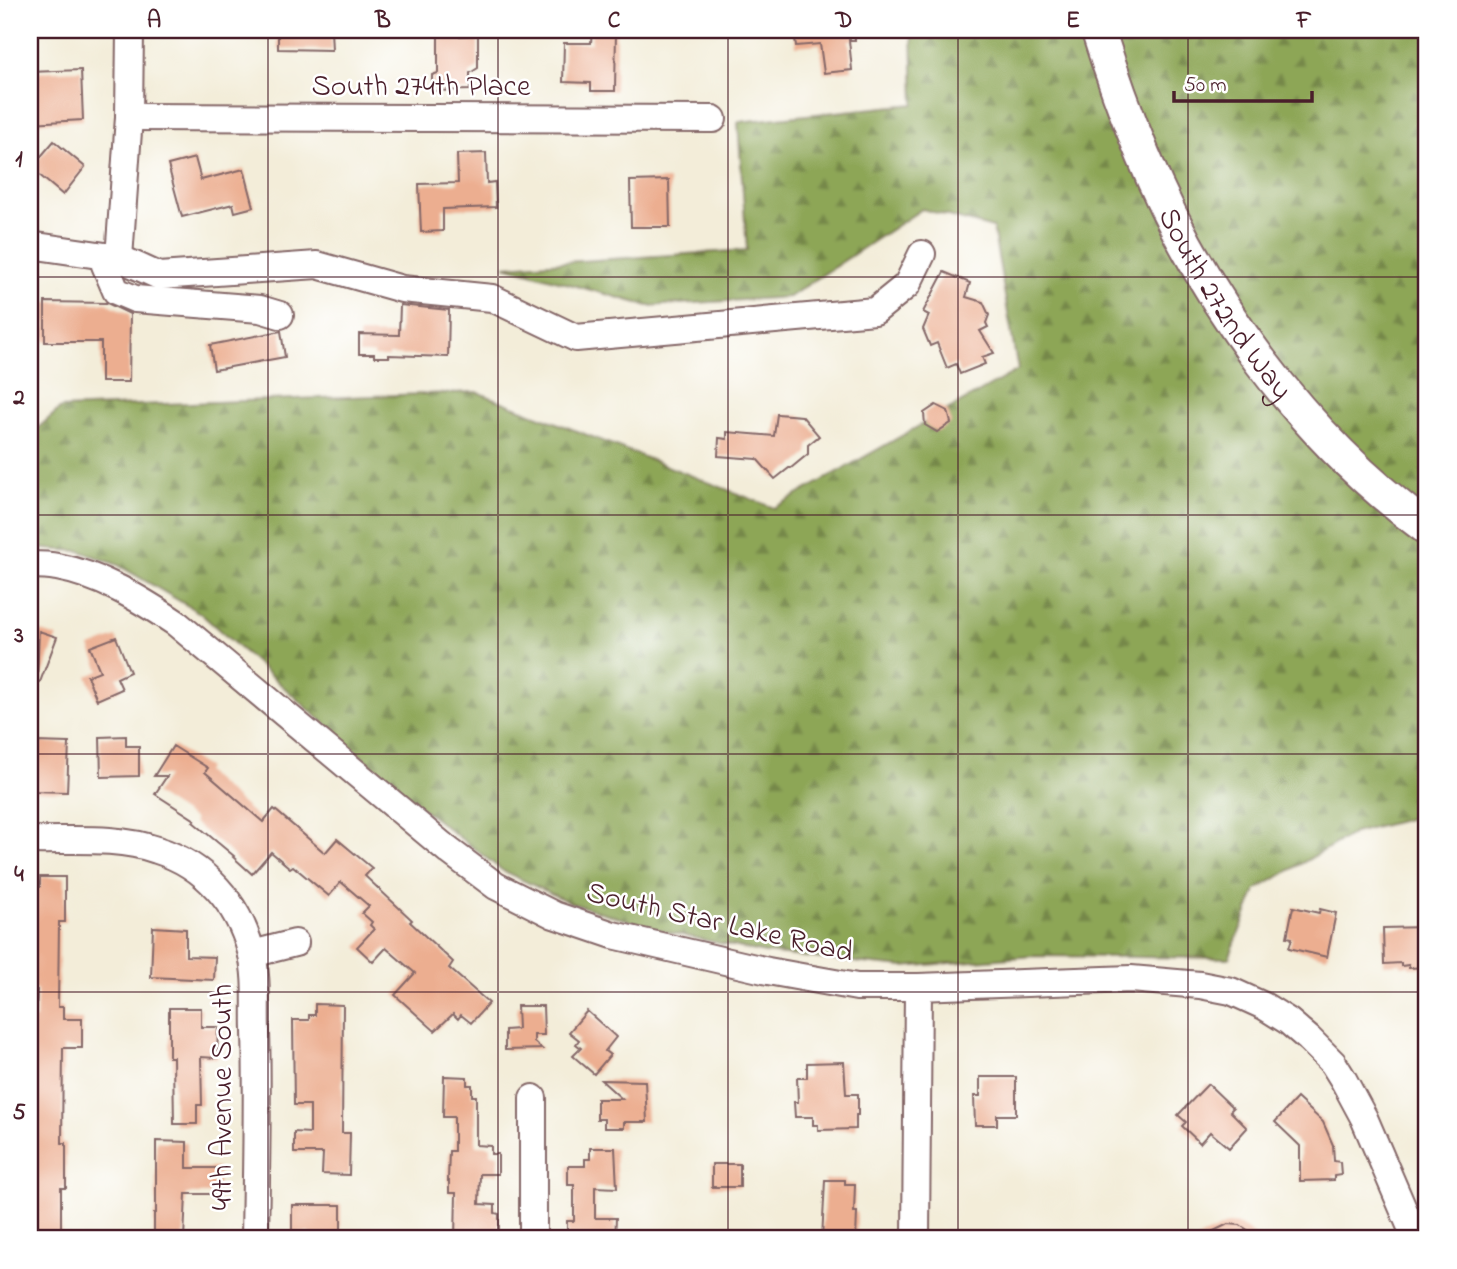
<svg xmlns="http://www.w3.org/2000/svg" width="1457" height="1269" font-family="'Indie Flower',sans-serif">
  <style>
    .forest { fill: url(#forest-firs); stroke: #6c6241; stroke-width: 2 }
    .building { fill: #ecae90 }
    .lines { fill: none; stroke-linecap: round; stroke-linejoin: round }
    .minor-casing { stroke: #856768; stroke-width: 30 }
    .major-casing { stroke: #856768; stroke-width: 37 }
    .minor { stroke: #fff; stroke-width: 26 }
    .major { stroke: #fff; stroke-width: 33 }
    .grid { fill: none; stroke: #4a1f2b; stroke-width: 2; stroke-opacity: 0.55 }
    .labels { text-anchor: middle; stroke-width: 5; stroke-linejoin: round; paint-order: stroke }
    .street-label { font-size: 30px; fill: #4a1f2b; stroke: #fff }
    .neatline { fill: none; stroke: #4a1f2b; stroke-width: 2.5 }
    .grid-label { font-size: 23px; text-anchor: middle; font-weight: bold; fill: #4a1f2b }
  </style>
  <defs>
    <pattern id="forest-firs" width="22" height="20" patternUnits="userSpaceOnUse" patternTransform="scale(1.75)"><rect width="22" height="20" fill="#8da657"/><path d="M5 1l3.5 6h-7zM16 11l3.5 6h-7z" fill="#758748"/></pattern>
  </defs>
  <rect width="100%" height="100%" fill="#fff"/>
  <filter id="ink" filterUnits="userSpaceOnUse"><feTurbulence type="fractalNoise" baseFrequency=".0143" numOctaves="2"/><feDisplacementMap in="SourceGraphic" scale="14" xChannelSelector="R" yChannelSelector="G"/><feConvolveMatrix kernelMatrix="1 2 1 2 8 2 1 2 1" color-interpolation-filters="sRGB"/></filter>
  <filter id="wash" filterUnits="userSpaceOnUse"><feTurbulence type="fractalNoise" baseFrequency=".00686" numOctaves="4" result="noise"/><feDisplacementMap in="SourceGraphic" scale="28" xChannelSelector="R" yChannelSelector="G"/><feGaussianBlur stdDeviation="1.57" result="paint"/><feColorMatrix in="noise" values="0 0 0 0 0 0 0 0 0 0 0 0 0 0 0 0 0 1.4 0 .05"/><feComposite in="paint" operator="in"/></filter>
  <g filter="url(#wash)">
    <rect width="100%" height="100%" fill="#f3edd9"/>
    <!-- forest -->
    <polygon class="forest" points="912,30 1427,30 1427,814 1354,833 1256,890 1229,958 1034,956 903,967 765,953 663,931 571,903 503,871 411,800 200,613 118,565 80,551 30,548 30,435 61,408 477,392 774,508 1018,370 993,228 922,209 789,297 648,306 505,266 747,250 738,122 914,104"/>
    <g id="blocks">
      <!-- building -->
      <g class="building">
        <polygon points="278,30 331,30 332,50 278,49"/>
        <polygon points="459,30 459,36 478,35 478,68 470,73 470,90 432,91 432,75 438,73 438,31"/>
        <polygon points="592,30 616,30 615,91 591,91 591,83 563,82 564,43 591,43"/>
        <polygon points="794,30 854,30 855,40 849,40 852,70 824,73 820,44 796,46"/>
        <polygon points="81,70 83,120 30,123 30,72"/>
        <polygon points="54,141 85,167 63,195 31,168"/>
        <polygon points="486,153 487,183 495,182 496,207 443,209 443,231 421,232 419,184 458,183 457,154"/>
        <polygon points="195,158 201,180 244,169 254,207 235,212 233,204 182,217 168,165"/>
        <polygon points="669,180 670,227 631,227 630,181"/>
        <polygon points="944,272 970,283 966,297 983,302 989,315 986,323 988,327 980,331 994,353 982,357 985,364 960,374 956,364 947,368 937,343 930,346 923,329 929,315 923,312"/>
        <polygon points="45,302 107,303 130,314 129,382 101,382 101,342 45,342"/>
        <polygon points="400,305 449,310 448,357 389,355 389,357 374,357 374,354 359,354 359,334 399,335"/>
        <polygon points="281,331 285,357 214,370 210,345"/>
        <polygon points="936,405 948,411 951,423 937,432 925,425 924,413"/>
        <polygon points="777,414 802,416 819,436 808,445 808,454 791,468 789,468 775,479 757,459 718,456 719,438 727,439 727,432 774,436"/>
        <polygon points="39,631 57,637 40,682 37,681"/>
        <polygon points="116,637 130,672 117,678 122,689 97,700 87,676 100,671 90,647"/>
        <polygon points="126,736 126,746 139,746 139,776 101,777 100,737"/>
        <polygon points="35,742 69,743 67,792 30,791 30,770 34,771"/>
        <polygon points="173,746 208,768 205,772 263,822 274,809 325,853 337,839 372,868 365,876 412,920 410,922 453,962 449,968 489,1003 471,1023 461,1015 458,1019 453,1014 435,1031 395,995 415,973 386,948 373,962 357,947 374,929 370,925 372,922 362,913 369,906 341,882 329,896 293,866 290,868 271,852 252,874 233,857 234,856 193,822 195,820 155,794 167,776 154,776"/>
        <polygon points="40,877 65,877 65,922 59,922 58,1007 63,1007 63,1019 82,1019 82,1048 63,1048 62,1143 66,1143 66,1188 61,1188 61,1239 30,1239 30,1158 31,1142 35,1142 35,1110 30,1110 30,1027 32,1027 33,1019 36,1019 37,990 30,990 30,892 31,892 31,887 40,887"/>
        <polygon points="1293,907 1319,913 1320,909 1336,913 1327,957 1289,948 1292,938 1287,937"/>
        <polygon points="153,927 186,929 186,956 215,957 214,980 151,977"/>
        <polygon points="1427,927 1427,967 1409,968 1409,965 1401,966 1401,963 1384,964 1383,928"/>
        <polygon points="315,1004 343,1005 342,1133 350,1133 349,1175 322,1174 323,1153 294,1153 294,1132 310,1133 310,1105 294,1105 293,1020 309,1020 309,1015 315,1015"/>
        <polygon points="517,1006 543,1006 544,1035 534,1035 534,1042 542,1049 505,1050 505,1030 518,1029"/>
        <polygon points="169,1008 201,1008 201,1027 218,1027 217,1058 201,1057 202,1105 197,1105 197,1124 174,1124 173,1057 169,1057"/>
        <polygon points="587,1011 616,1037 605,1051 610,1055 594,1074 573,1056 581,1048 576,1044 579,1040 569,1032"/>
        <polygon points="844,1062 846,1094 858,1094 858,1115 856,1115 856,1129 818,1130 818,1125 813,1125 813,1117 795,1117 794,1102 798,1102 797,1078 807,1078 807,1063"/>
        <polygon points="444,1076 467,1077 467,1085 472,1085 472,1096 476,1096 476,1145 491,1146 491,1154 498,1154 498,1174 480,1174 479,1204 495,1205 495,1213 499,1214 499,1233 487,1233 487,1239 455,1239 456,1193 449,1193 449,1181 448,1181 449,1151 454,1151 454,1117 443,1117"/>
        <polygon points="980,1077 1016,1077 1016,1115 997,1115 997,1125 975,1125 974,1096 980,1096"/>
        <polygon points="601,1080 645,1081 647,1122 624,1122 624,1128 604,1128 604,1119 597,1119 597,1099 622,1099"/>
        <polygon points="1208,1084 1233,1108 1230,1111 1247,1128 1229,1148 1210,1132 1200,1143 1182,1126 1186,1122 1178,1115"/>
        <polygon points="1297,1098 1323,1122 1333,1145 1334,1161 1340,1162 1341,1175 1334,1176 1334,1180 1300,1181 1300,1146 1275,1122"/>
        <polygon points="156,1141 187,1142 187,1168 218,1168 218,1194 186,1194 184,1239 154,1239 154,1213 156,1213"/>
        <polygon points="590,1148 615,1148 617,1188 595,1187 595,1218 616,1218 615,1239 567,1239 567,1221 574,1221 574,1185 568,1185 568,1166 585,1166 585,1159 590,1159"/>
        <rect x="712" y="1164" width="28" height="23"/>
        <polygon points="825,1180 845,1180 845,1184 855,1184 854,1212 857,1212 856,1239 822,1239"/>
        <polygon points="292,1205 341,1205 341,1239 309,1239 309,1233 292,1233"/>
        <polygon points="1228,1224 1240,1225 1261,1239 1197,1239"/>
      </g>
    </g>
  </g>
  <g filter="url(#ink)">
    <use href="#blocks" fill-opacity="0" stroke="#856768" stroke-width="2"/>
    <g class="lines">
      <!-- minor casing -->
      <g class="minor-casing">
        <g id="minor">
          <polyline points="129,117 713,119"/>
          <polyline points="30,245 119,258 159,276 317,265 402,289 492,298 576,338 875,311 907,285 922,254"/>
          <polyline points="105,256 105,265 116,291 135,299 260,309 280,315"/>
          <polyline points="119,258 129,117 130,30"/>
          <path d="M30 565C39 565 48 565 57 567 101 575 140 599 176 623L448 850 496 886 554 915 613 935 768 971 857 987H918L1131 979 1200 985 1231 991 1264 1006 1288 1021 1309 1039 1333 1063 1343 1079 1364 1118 1416 1239"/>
          <path d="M30 840C72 841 117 836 157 850 205 865 238 903 251 951 258 976 255 1005 256 1031 258 1100 256 1170 255 1239"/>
          <polyline points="252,954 295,943"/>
          <polyline points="533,1239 533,1098"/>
          <polyline points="916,1239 918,987"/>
        </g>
      </g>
      <!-- major casing -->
      <g class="major-casing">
        <g id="major">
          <path id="s1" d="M1098 30C1111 72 1126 114 1143 155 1202 298 1302 437 1427 528"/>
        </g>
      </g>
      <!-- minor -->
      <use href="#minor" class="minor"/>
      <!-- major -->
      <use href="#major" class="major"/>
    </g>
  </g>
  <!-- grid -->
  <path class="grid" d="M268 30V1239M498 30V1239M728 30V1239M958 30V1239M1188 30V1239M30 277H1427M30 515H1427M30 754H1427M30 992H1427"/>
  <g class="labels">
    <!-- street labels -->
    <g class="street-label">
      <text x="421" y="95">South 274th Place</text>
      <text dy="10" stroke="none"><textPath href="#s1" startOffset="303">South 272nd Way</textPath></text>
      <text transform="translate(720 921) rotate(13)" y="10">South Star Lake Road</text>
      <text transform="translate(221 1097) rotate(-90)" y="10">49th Avenue South</text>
    </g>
  </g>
  <!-- margin -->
  <rect width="1457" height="1269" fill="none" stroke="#fff" stroke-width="77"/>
  <!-- scale -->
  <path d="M1174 91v10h138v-10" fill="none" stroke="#4a1f2b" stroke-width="3.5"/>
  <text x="1184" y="91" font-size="21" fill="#4a1f2b" stroke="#ffffff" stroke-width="5" paint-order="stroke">50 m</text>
  <rect x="38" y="38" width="1380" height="1192" class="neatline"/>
  <g class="grid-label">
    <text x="154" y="27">A</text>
    <text x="383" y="27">B</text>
    <text x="614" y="27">C</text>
    <text x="844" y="27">D</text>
    <text x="1073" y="27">E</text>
    <text x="1304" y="27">F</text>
    <text x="19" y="166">1</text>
    <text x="19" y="404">2</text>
    <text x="19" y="642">3</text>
    <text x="19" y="881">4</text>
    <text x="19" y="1119">5</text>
  </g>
</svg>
